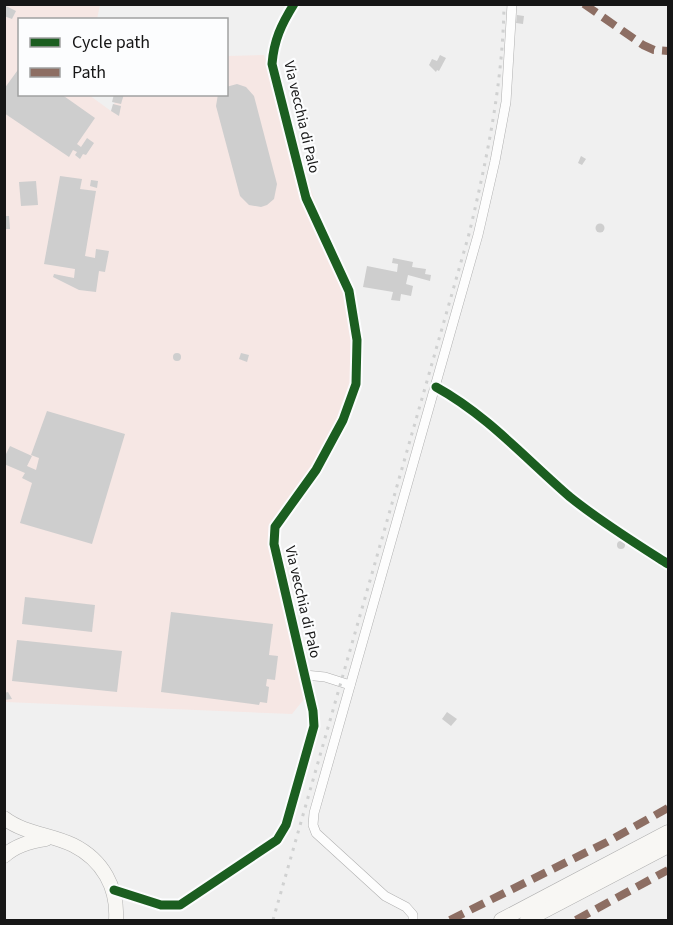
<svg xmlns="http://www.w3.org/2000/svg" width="673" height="925" font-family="'Source Sans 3',sans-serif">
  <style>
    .industrial { fill: #f6e7e4 }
    .building { fill: #cecece }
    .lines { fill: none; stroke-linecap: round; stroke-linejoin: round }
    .street-casing { stroke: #b0b0b0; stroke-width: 10 }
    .secondary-casing { stroke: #b0b0b0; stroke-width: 15 }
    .street { stroke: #fdfdfd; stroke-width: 9 }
    .secondary { stroke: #f8f7f4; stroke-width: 14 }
    .rail { stroke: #d0d1d1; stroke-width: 3; stroke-dasharray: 3 6; stroke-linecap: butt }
    .quiet { stroke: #8d6e63; stroke-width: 8; stroke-dasharray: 15 8; stroke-linecap: butt }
    .cycleway-casing { stroke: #fcfdfe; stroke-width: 13 }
    .cycleway { stroke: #1b5e20; stroke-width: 9 }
    .labels { text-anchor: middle; stroke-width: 4.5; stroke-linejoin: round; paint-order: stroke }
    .street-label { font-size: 15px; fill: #161616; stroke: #fcfdfe }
  </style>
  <rect width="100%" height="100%" fill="#f0f0f0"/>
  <!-- industrial -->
  <polygon class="industrial" points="5,5 100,5 97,19 20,20 20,94 89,95 111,111 118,95 226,94 227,56 264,55 337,264 357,340 349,402 308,480 275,527 309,693 292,714 5,702"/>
  <!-- building -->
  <g class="building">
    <polygon points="4,5 16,11 12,19 4,16"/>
    <polygon points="517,15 524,16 523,24 516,23"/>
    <polygon points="440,55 446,58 439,71 437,70 436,72 429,65 432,59 437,61"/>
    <polygon points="20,67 20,94 61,94 95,118 77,144 81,147 87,138 94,143 86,155 83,154 80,159 75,155 77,152 73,150 69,157 4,113 4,89"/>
    <polygon points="237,84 246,87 254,96 277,184 274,199 267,205 261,207 249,205 240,196 216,106 218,94 226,94 226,87"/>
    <polygon points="114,94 124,94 121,104 112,102"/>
    <polygon points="113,104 121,106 119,116 111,111"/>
    <polygon points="581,156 586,159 582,165 578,163"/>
    <polygon points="60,176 82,179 80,189 96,191 85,256 95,258 96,249 109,251 105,272 99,271 96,292 79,290 53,277 54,274 74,278 75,269 44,264"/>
    <polygon points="91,180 98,181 97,188 90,186"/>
    <polygon points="36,181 38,205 21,206 19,182"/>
    <polygon points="4,216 9,216 10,229 4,229"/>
    <circle cx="600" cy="228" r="4.5"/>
    <polygon points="393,258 413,262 412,267 426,269 425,274 431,275 430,281 408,275 406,284 413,286 411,296 401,294 400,301 391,300 393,292 363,287 367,266 397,272 398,264 392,263"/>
    <polygon points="241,353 249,355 247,362 239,359"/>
    <circle cx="177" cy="357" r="4"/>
    <polygon points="47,411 125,434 92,544 20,523 32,483 22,478 25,473 4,464 4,458 10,446 32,456 27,466 36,470 39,458 31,455"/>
    <circle cx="621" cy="545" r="4"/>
    <polygon points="25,597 95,605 92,632 22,624"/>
    <polygon points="171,612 273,624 269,655 278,656 275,680 267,679 266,686 269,687 267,703 260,702 259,705 161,692"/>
    <polygon points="17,640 122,651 117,692 12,681"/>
    <polygon points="8,692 12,699 4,700 4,693"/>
    <polygon points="447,712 457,719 451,726 442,719"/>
  </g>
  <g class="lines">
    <!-- street casing -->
    <g class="street-casing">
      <g id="street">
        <path d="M436 387C487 415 526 459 570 497 601 522 635 543 668 564"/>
        <polyline points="305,675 325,677 350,685"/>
        <path d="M114 890 161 905H180L277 840 286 825 314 726 313 711 274 544 275 527 316 470 343 420 356 384 357 340 349 291 306 198 272 64C274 40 281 25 294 4"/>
        <polyline points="413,920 413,915 406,907 385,896 316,833 313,825 314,813 478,235 495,161 506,102 512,4"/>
      </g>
    </g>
    <!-- secondary casing -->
    <g class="secondary-casing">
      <g id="secondary">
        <path d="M4 818C25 834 51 834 73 845 103 860 118 888 116 920"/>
        <path d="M4 856C16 845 31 841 46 839"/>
        <polyline points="501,920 668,832"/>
        <polyline points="527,920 668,846"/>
      </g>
    </g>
    <!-- street -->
    <use href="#street" class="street"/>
    <!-- secondary -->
    <use href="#secondary" class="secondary"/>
    <!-- rail -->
    <path class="rail" d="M273 920 469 234C487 159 503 82 504 4"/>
    <!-- quiet -->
    <g class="quiet">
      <polyline points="584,4 643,45 654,50 668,51"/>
      <polyline points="450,920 607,842 668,808"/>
      <polyline points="576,920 668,870"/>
    </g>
    <!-- cycleway casing -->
    <g class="cycleway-casing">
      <g id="cycleway">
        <path d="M436 387C487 415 526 459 570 497 601 522 635 543 668 564"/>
        <path d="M114 890 161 905H180L277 840 286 825 314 726 313 711 274 544 275 527 316 470 343 420 356 384 357 340 349 291 306 198 272 64C274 40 281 25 294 4"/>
      </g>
    </g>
    <!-- cycleway -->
    <use href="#cycleway" class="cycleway"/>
  </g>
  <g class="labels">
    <!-- street labels -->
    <g class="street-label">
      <text transform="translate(302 117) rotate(77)" y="5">Via vecchia di Palo</text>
      <text transform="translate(303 602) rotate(77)" y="5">Via vecchia di Palo</text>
    </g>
  </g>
  <!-- border -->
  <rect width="673" height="925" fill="none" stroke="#161616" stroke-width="12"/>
  <!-- legend -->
  <rect x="18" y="18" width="210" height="78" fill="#fcfdfe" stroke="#a0a1a1" stroke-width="1.5"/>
  <rect x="30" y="38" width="30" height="9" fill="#1b5e20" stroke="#a0a1a1" stroke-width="1.5"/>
  <text x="72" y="48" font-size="18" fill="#161616">Cycle path</text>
  <rect x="30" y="68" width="30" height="9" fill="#8d6e63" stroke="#a0a1a1" stroke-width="1.5"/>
  <text x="72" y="78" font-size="18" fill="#161616">Path</text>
</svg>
